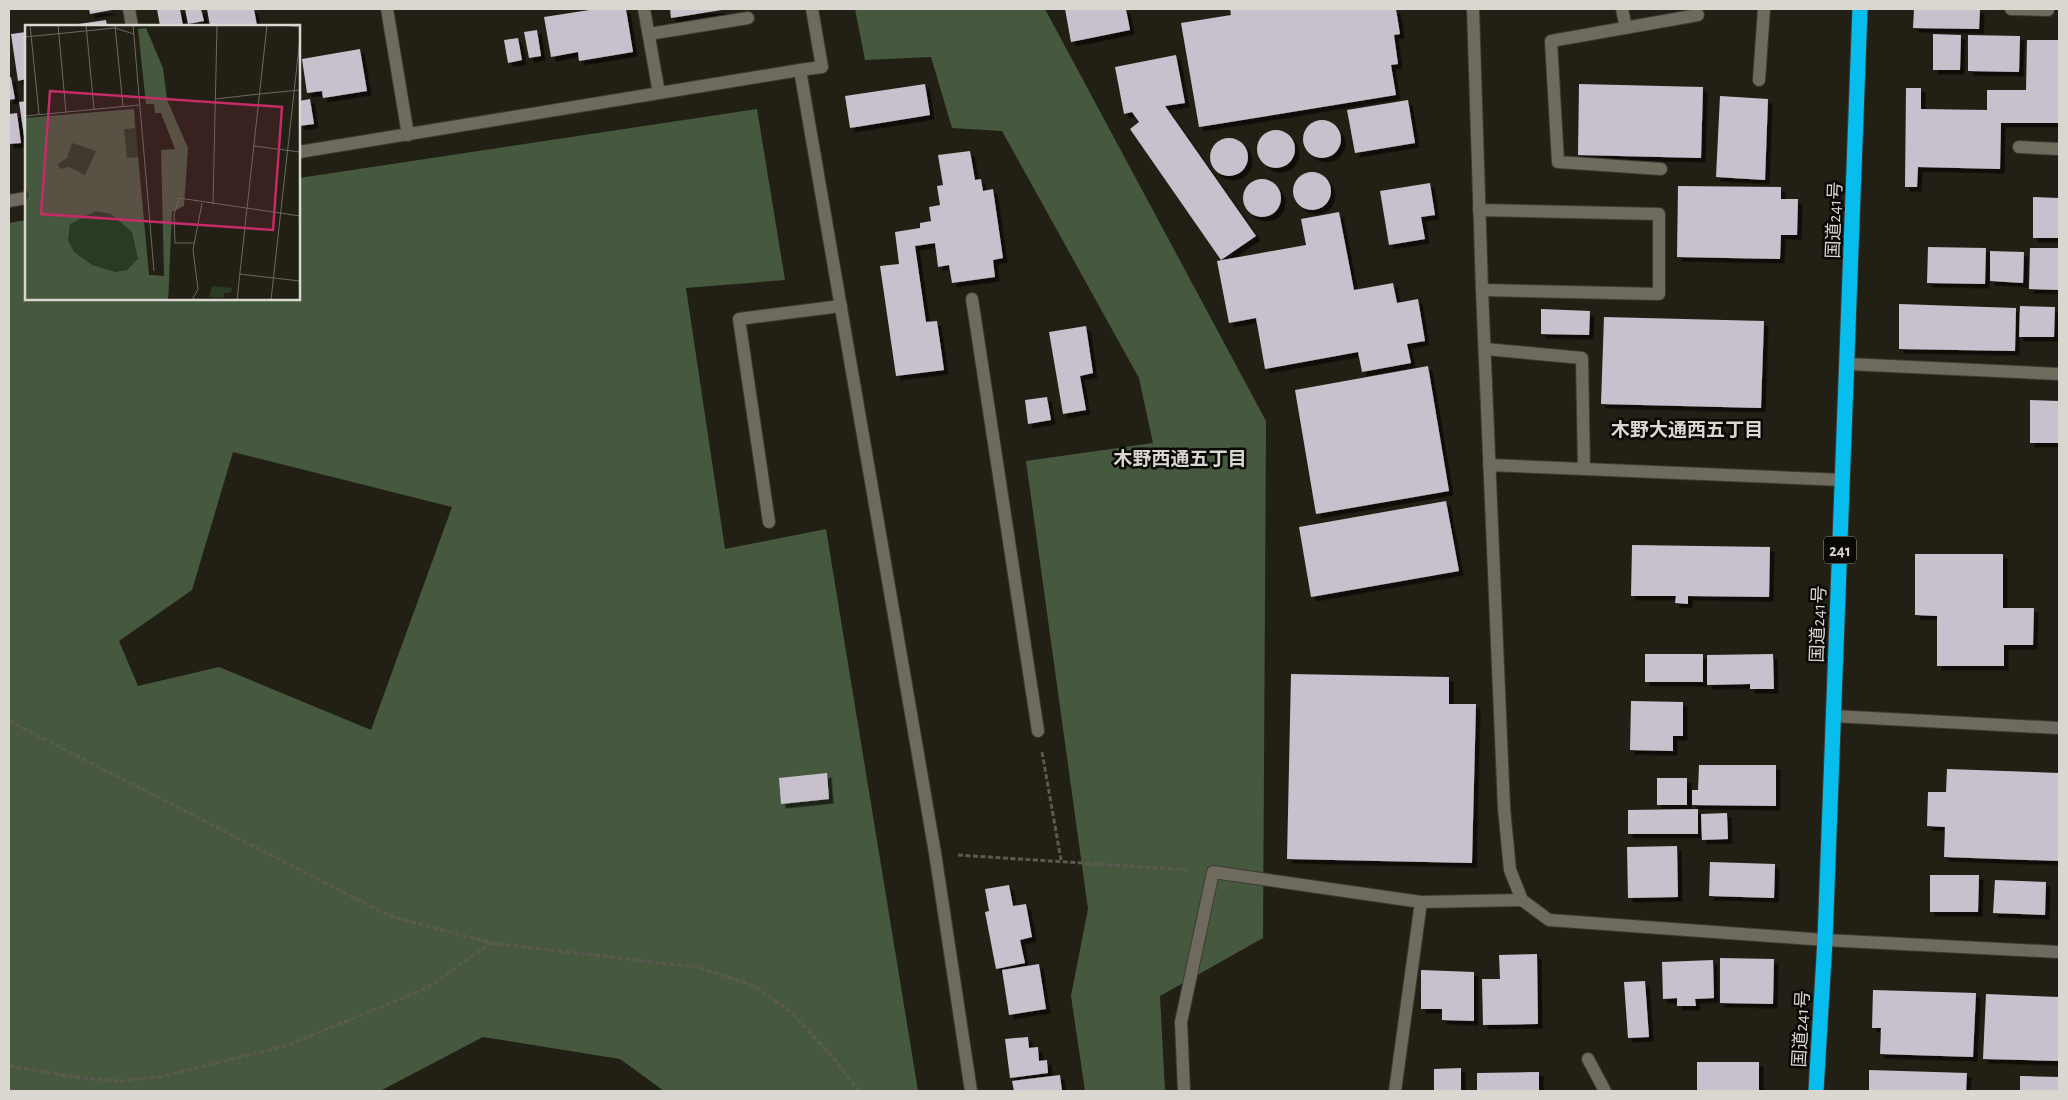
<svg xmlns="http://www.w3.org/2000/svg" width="2068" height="1100" font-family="'Alegreya Sans','Noto Sans JP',sans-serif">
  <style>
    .forest { fill: #46593f; fill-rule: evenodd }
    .building { fill: #c8c1cd; filter: url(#shadow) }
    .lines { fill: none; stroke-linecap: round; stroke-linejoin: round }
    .lane-casing { stroke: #3d3a33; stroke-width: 14 }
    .street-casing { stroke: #3d3a33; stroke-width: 14 }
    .highway-casing { stroke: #3d3a33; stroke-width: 17 }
    .path { stroke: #5c5a50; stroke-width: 3; stroke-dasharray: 5 2.5; stroke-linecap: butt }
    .lane { stroke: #6e6a5e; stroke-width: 12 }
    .street { stroke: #6e6a5e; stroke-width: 12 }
    .highway { stroke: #06bded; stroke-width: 15 }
    .labels { text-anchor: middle; stroke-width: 5; stroke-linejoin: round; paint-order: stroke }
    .shield { fill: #0b0906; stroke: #9b9993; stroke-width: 1 }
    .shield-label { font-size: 16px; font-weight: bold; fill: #d9d7d0 }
    .street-label { font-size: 18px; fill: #d9d7d0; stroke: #0b0906 }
    .neighbourhood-label { font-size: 19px; font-weight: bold; fill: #d9d7d0; stroke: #0b0906 }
    .inset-road { fill: none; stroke: #6b6960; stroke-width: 1 }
    .view { fill: #c42b67; fill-opacity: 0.15; stroke: #c42b67; stroke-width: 2.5 }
    .inset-edge { fill: none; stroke: #d9d7d0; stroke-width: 2.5 }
  </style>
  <defs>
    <filter id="shadow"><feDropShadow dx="4.5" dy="4.5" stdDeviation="0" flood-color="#0009"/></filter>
  </defs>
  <rect width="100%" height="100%" fill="#222015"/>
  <!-- forest -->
  <g class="forest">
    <polygon points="855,9 1045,9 1266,421 1263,938 1160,996 1165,1091 1085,1091 1071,996 1088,909 1026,461 1153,443 1139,378 1002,131 952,128 931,57 865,60"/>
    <path d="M757 109 785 280 686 288 725 549 826 529 918 1091H664L620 1059 483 1037 380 1091H9V223L26 220V299H299V178ZM233 452 452 507 371 730 219 667 138 686 119 641 192 590Z"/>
  </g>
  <!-- building -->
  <g class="building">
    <polygon points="89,9 111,9 112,10 90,14"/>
    <polygon points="157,9 180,9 183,26 160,26"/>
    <polygon points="185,9 201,9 204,21 188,24"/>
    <polygon points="207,9 254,9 257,26 210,26"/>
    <polygon points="596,9 626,9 633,52 579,61 578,52 551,57 544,17"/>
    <polygon points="670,9 722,9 722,10 671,18"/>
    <polygon points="1065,9 1126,9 1130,30 1071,42"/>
    <polygon points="1230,9 1396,9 1400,34 1394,35 1398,64 1391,65 1396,95 1199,127 1181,23 1231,15"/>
    <polygon points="1914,9 1980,9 1979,29 1913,28"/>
    <polygon points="106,20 107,26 72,26 72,25"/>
    <polygon points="537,30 541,56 529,58 524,32"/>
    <polygon points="26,32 26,79 18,81 11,34"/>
    <polygon points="1933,34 1961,35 1960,70 1933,70"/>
    <polygon points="1968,35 2020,36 2019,72 1968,71"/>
    <polygon points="518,38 522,60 508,63 504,40"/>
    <polygon points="2027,40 2059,40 2059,123 2001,123 2000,169 1918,167 1917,187 1905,187 1906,88 1921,88 1921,109 1987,110 1987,90 2026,90"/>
    <polygon points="360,49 367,91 323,98 322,91 307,93 302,59"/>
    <polygon points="1176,55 1185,103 1165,106 1256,236 1221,260 1130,129 1139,122 1132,112 1124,114 1115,67"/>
    <polygon points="11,77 15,99 9,100 9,78"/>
    <polygon points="925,84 930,115 850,128 845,96"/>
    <polygon points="1579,84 1703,87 1701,158 1578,155"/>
    <polygon points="1720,96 1768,99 1765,180 1716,177"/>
    <polygon points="310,99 314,124 299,126 299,101"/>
    <polygon points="1408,100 1415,143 1355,153 1347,110"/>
    <polygon points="26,101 26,136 24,136 19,102"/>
    <polygon points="17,113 21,143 9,144 9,114"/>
    <circle cx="1322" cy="139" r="19"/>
    <circle cx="1276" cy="149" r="19"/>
    <circle cx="1229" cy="157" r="19"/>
    <polygon points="970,151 975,180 981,179 983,191 993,189 1003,258 993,260 995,277 952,283 949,265 938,267 935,243 915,246 926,322 937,321 944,370 896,376 880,266 899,264 895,232 920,228 920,223 931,221 929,207 940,205 937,186 943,185 938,155"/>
    <circle cx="1312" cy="191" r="19"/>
    <circle cx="1262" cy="198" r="19"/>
    <polygon points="1430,183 1435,215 1421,217 1425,239 1389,245 1380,191"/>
    <polygon points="1678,186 1781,187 1781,199 1798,199 1797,235 1781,235 1780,259 1677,257"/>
    <polygon points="2033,197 2059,198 2059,238 2033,238"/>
    <polygon points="1339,212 1354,290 1393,283 1397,303 1418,299 1425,341 1407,344 1411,363 1362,372 1358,352 1265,369 1256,318 1229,323 1217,261 1306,245 1301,219"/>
    <polygon points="1928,247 1986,248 1985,284 1927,283"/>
    <polygon points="2030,248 2058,248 2059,290 2029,289"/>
    <polygon points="1990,251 2024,252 2023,283 1990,281"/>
    <polygon points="1899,304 2016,308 2015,351 1899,349"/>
    <polygon points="2020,306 2055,307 2054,337 2019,337"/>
    <polygon points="1541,309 1590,311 1589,335 1541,334"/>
    <polygon points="1604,317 1764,321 1761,408 1601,404"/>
    <polygon points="1086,326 1093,373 1080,376 1086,410 1063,414 1049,332"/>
    <polygon points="1428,366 1449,491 1316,514 1295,390"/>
    <polygon points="1047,397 1051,420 1028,424 1025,400"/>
    <polygon points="2030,400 2059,401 2059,443 2030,443"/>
    <polygon points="1446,501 1459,571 1311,597 1299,527"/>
    <polygon points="1632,545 1770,547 1769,597 1688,596 1688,604 1675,603 1676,596 1631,596"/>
    <polygon points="1915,554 2003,554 2003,608 2034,608 2033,645 2004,645 2004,666 1937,666 1937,616 1915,615"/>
    <rect x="1645" y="654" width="58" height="28"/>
    <polygon points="1773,654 1774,689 1750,689 1750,684 1707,685 1707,655"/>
    <polygon points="1291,674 1449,677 1449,704 1476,704 1472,863 1287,859"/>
    <polygon points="1631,701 1683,702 1683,736 1673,736 1673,751 1630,750"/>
    <polygon points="1699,765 1776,765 1776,806 1692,805 1692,790 1698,790"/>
    <polygon points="1947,769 2059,773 2059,861 1944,857 1945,827 1927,826 1928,792 1946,792"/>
    <polygon points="827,773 829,799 781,804 779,778"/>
    <rect x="1657" y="778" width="30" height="27"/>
    <polygon points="1698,809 1698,834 1628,834 1628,810"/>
    <polygon points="1727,813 1728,839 1702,840 1701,814"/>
    <polygon points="1677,846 1678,897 1628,898 1627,847"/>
    <polygon points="1710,862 1775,864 1774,898 1709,896"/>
    <polygon points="1930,875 1979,875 1978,912 1930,912"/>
    <polygon points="1995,880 2046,882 2045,915 1993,913"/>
    <polygon points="1009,885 1013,906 1026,904 1032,937 1020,940 1025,963 996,969 985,912 989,911 985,889"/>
    <polygon points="1537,954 1538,1024 1483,1025 1482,979 1500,979 1499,955"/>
    <polygon points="1720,958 1774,959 1773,1004 1720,1003"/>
    <polygon points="1713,960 1714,998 1695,999 1696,1006 1677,1006 1677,998 1663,999 1662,962"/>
    <polygon points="1039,964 1046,1009 1009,1015 1002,970"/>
    <polygon points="1421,970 1474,972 1474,1021 1442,1020 1442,1009 1421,1009"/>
    <polygon points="1645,981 1649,1037 1628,1038 1624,982"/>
    <polygon points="1873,990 1976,993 1973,1057 1880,1054 1881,1028 1872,1028"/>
    <polygon points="1986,994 2059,997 2059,1061 1983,1059"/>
    <polygon points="1028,1037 1029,1048 1038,1047 1039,1061 1047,1060 1048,1073 1010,1078 1005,1039"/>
    <rect x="1697" y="1062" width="62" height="29"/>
    <polygon points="1461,1068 1461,1091 1434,1091 1434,1069"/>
    <polygon points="1869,1070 1967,1073 1966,1091 1869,1091"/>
    <polygon points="1539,1072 1539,1091 1477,1091 1477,1073"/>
    <polygon points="1060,1075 1062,1091 1014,1091 1012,1081"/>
    <polygon points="2020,1076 2059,1077 2059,1091 2020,1091"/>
  </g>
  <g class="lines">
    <!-- lane casing -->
    <g class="lane-casing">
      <g id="lane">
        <polyline points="1622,9 1626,28"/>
        <polyline points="2011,9 2048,10"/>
        <polyline points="649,34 748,18"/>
        <polyline points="1759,80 1764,9"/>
        <polyline points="2019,147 2059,149"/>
        <polyline points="1661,169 1558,162 1551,41 1698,15"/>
        <polyline points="1479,210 1659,214 1659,294 1482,290"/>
        <polyline points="1485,349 1582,358 1584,469"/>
        <polyline points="1489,465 1843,480"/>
        <polyline points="769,522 739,319 841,306"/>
        <polyline points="1833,716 2059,728"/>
        <polyline points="1588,1059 1605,1091"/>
      </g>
    </g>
    <!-- street casing -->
    <g class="street-casing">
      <g id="street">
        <polyline points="129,9 132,26"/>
        <polyline points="387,9 408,135"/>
        <polyline points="644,9 659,93"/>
        <polyline points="812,9 822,67 800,70 935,853 971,1091"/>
        <polyline points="1473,9 1482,290 1504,808 1510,870 1522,900 1549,920 1825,940 2059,952"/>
        <polyline points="299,152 800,70"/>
        <polyline points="9,201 26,198"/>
        <polyline points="972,299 1038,731"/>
        <polyline points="1848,364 2059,374"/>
        <polyline points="1184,1091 1181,1022 1213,872 1421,902 1522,900"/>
        <polyline points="1395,1091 1421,902"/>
      </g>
    </g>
    <!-- highway casing -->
    <g class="highway-casing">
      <polyline id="highway" points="1816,1091 1825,940 1860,9"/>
    </g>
    <!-- path -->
    <g class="path">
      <polyline points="9,721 390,916 491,943 696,967 753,985 792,1013 836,1061 859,1091"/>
      <polyline points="1042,752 1061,860"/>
      <polyline points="958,855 1189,870"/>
      <polyline points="9,1066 80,1078 121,1081 163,1076 286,1046 427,988 491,943"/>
    </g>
    <!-- lane -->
    <use href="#lane" class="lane"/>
    <!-- street -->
    <use href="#street" class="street"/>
    <!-- highway -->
    <use href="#highway" class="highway"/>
  </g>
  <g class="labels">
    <!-- shield labels -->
    <rect class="shield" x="1824" y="536.5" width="32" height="27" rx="4"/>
    <g class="shield-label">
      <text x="1840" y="556">241</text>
    </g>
    <!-- street labels -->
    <g class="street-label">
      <text transform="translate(1834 220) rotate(-88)" y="6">国道241号</text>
      <text transform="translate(1818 624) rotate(-88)" y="6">国道241号</text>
      <text transform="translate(1801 1029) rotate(-87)" y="6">国道241号</text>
    </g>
    <!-- neighbourhood labels -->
    <g class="neighbourhood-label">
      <text x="1687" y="436">木野大通西五丁目</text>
      <text x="1180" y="465">木野西通五丁目</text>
    </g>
  </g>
  <!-- overview -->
  <g transform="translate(25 25)">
    <rect width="275" height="275" fill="#222015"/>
    <path d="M109 84 124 250 145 251 143 275H0V93ZM187 261 207 263 206 268H199V273L184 272Z" fill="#2a3b24"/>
    <path d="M121 3 138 43 142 75 163 123 159 181 147 187 143 275H0V177L4 170 0 162V93L109 84 110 103 99 104 102 133 113 132 124 250 139 251 136 125 150 124 136 88H130L129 79H121L113 4ZM47 118 71 126 60 150 44 142 35 144 33 139 42 133ZM71 186 86 189 107 207 113 234 102 245 90 247 67 240 49 227 43 215 45 199Z" fill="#46593f" fill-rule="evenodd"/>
    <path class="inset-road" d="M5 0 14 89M33 0 41 87M61 0 69 84M108 0 129 246M258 0 275 2M90 1 98 81M0 12 90 3 109 9M234 69 275 65M190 74 234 69M0 91 114 80M229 121 275 127M188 179 192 0M169 218H150L149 190 154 173 275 191M214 249 275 256M167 275 173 264 168 225 177 178M212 275 242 0M246 275 275 13"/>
    <path class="view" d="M25 66 257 82 248 205 16 189Z"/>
    <rect width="275" height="275" class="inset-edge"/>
  </g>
  <!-- border -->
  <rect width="2068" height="1100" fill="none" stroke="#d9d7d0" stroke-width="20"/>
</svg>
